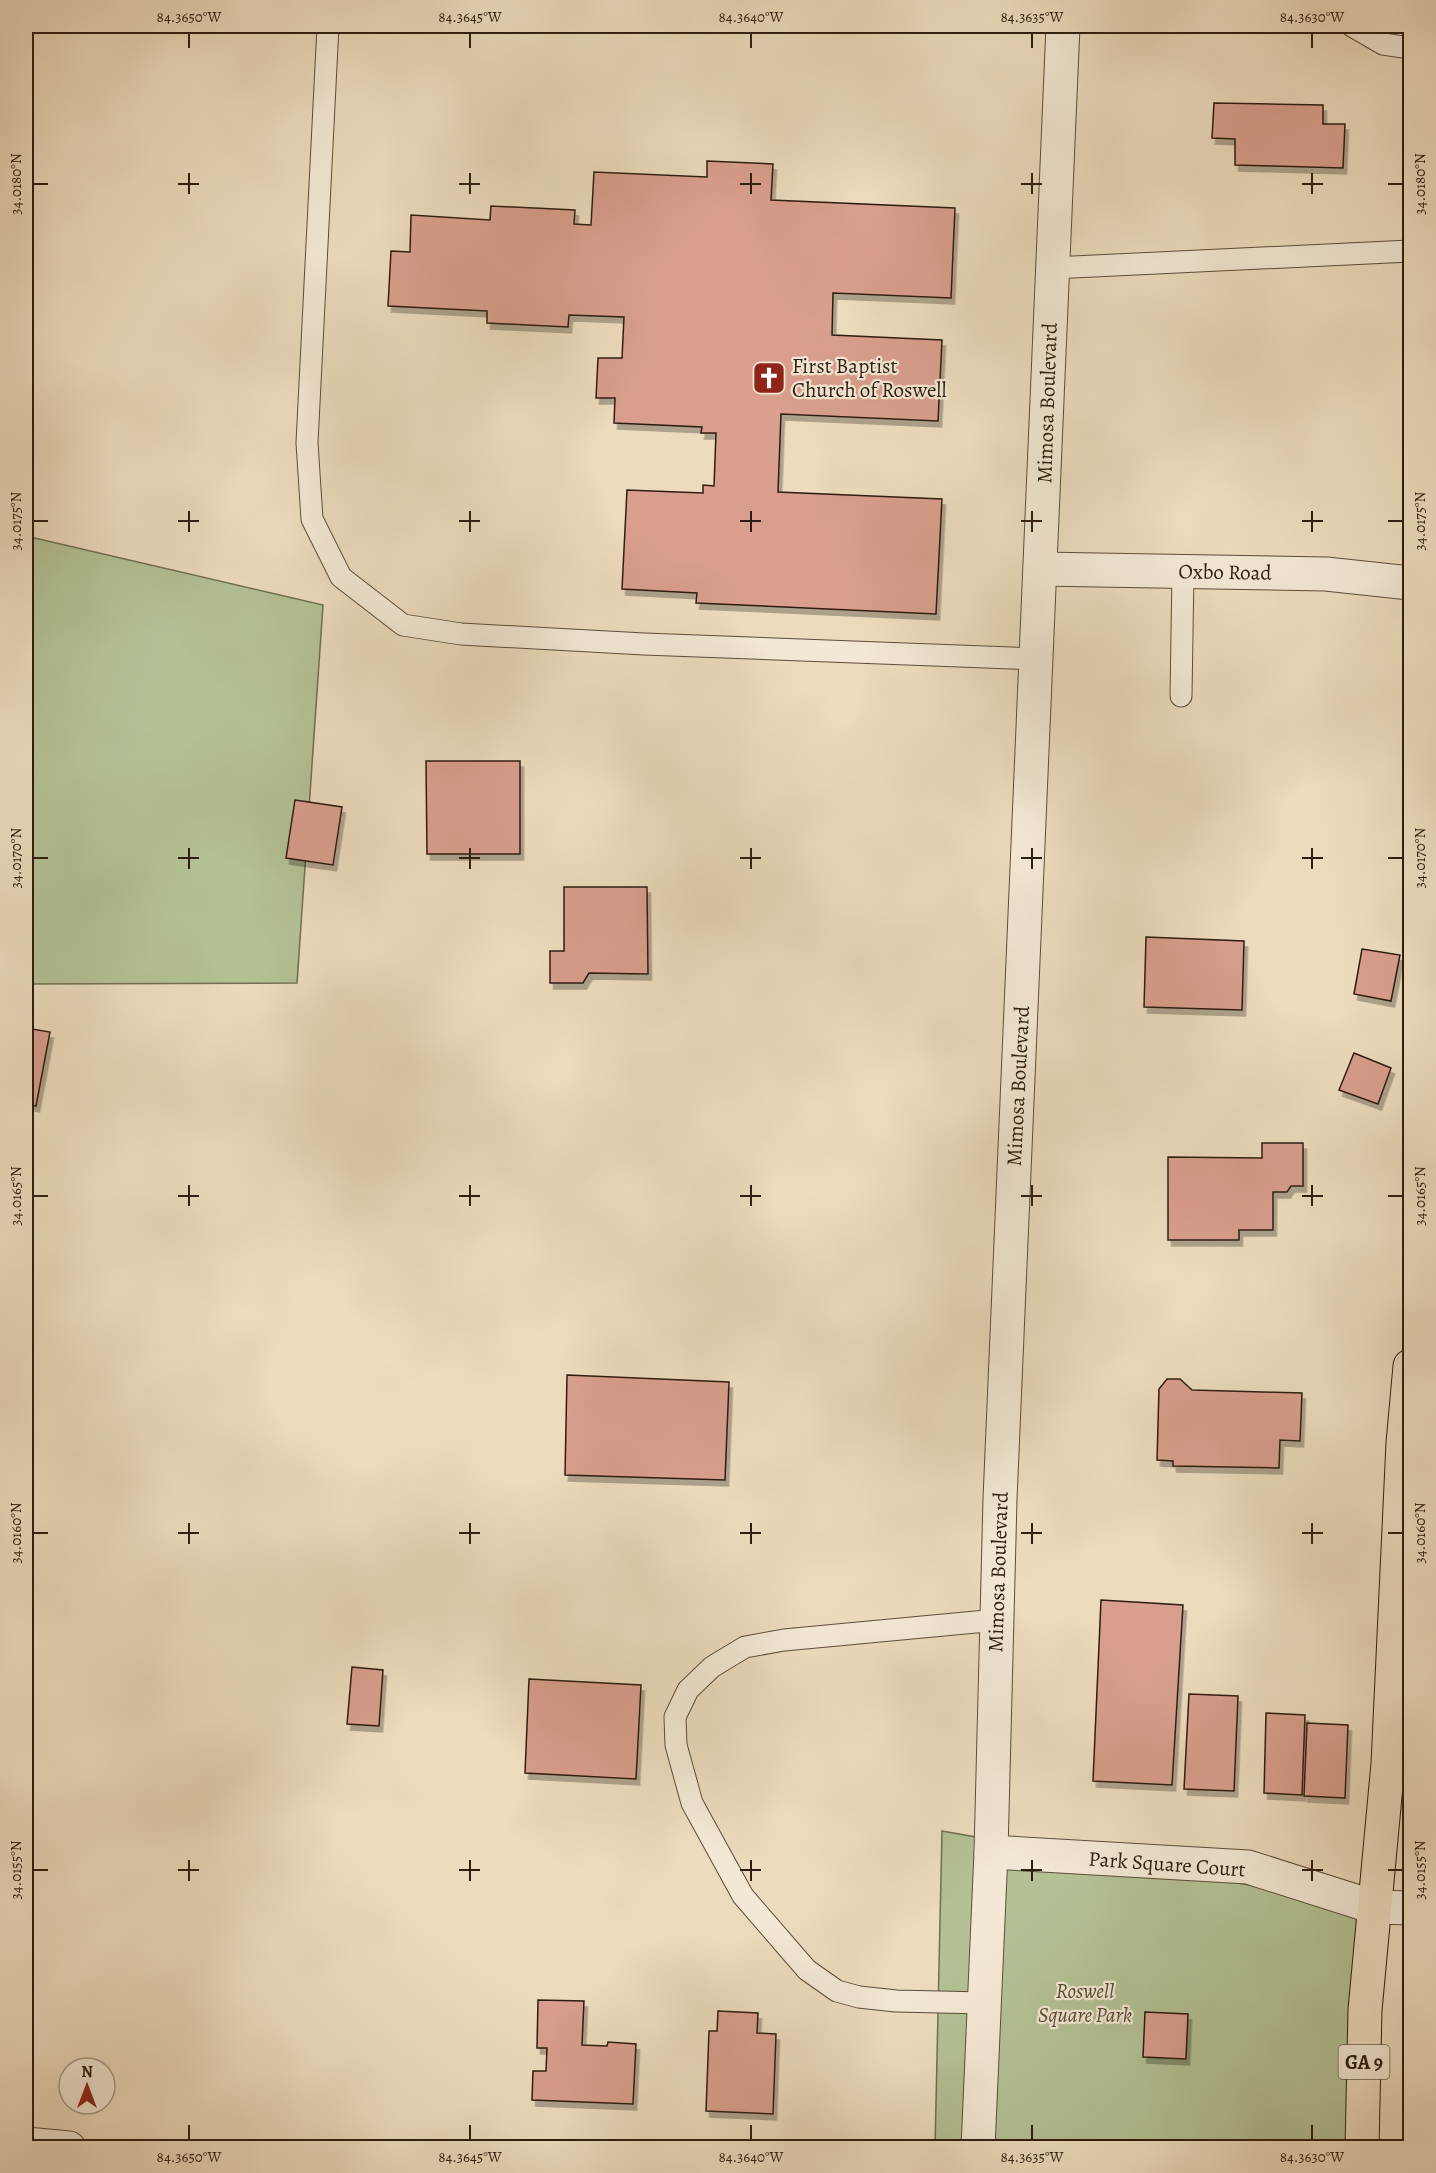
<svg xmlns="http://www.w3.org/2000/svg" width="1436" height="2173" font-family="Alegreya,serif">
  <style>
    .green { fill: #b3c195; stroke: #706f52; stroke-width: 1.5 }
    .building { fill: #d99e8d; stroke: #2d1d0e; stroke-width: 1.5; filter: url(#shadow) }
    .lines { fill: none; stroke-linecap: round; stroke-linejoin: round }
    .lane-casing { stroke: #5d4c3a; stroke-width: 23 }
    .street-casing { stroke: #5d4c3a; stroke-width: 35 }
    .highway-casing { stroke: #2d1d0e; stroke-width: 35 }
    .lane { stroke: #f3e8d4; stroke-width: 21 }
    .street { stroke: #f3e8d4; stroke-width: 33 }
    .highway { stroke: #ecdbbd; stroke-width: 33 }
    .ticks { fill: none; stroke: #2d1d0e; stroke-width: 2 }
    .labels { text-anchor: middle; stroke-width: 4.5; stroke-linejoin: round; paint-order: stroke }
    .shield { fill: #f3e8d4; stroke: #685a49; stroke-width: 1.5 }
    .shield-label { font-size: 20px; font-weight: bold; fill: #2d1d0e }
    .poi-label { font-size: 21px; fill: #2d1d0e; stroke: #f3e8d4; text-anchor: start }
    .street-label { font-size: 21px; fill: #2d1d0e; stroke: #f3e8d4 }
    .park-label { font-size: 21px; font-style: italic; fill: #554e36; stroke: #f3e8d4 }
    .neatline { fill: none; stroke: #2d1d0e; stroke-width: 2 }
    .ticks-label { font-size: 15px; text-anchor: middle; fill: #2d1d0e }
  </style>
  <defs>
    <filter id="shadow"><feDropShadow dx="3.5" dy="6" stdDeviation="0" flood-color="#0004"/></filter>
  </defs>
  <rect width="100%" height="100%" fill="#ecdbbd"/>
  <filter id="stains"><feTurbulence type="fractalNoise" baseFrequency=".00333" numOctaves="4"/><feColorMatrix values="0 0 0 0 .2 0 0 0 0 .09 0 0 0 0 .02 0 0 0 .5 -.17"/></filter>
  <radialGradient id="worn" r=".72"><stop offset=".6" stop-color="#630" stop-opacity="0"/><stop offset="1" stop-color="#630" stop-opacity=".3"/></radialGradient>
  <!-- green -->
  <g class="green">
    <polygon points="26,536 323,605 297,983 26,984"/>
    <polygon points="942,1831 1374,1907 1373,2147 935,2148"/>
  </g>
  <!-- building -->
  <g class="building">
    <polygon points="1214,103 1323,105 1323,124 1345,124 1343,168 1235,165 1235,139 1212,138"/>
    <polygon points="707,161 773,164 771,200 955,208 951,298 833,293 832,335 942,340 938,421 781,414 778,492 942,499 936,614 696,603 697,593 622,589 627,490 703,493 703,485 714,486 716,433 701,433 702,427 614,423 615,398 596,398 598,358 622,358 624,317 569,315 568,327 487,323 487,311 388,306 391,251 410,252 411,215 490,220 491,206 575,210 574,224 591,225 594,172 707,177"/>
    <polygon points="426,761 520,761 520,854 427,854"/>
    <polygon points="295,800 342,807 333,865 286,858"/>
    <polygon points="564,887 647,887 648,974 589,973 583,983 550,983 550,951 564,951"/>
    <polygon points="1146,937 1244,941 1242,1010 1144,1007"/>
    <polygon points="1362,949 1400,955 1391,1001 1354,994"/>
    <polygon points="26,1028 50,1032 36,1106 26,1104"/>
    <polygon points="1354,1053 1391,1068 1378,1104 1339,1090"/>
    <polygon points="1262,1143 1303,1143 1303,1186 1291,1186 1287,1192 1273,1192 1273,1230 1239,1230 1239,1240 1168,1240 1168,1157 1262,1158"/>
    <polygon points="567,1375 729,1382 725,1480 565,1475"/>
    <polygon points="1167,1379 1180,1379 1192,1390 1302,1393 1300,1441 1280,1440 1279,1468 1173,1466 1173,1461 1157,1460 1159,1389"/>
    <polygon points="1101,1600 1183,1605 1172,1785 1093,1781"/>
    <polygon points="352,1667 383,1670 379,1726 347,1724"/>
    <polygon points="529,1679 641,1685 636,1779 525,1773"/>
    <polygon points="1189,1694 1238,1696 1234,1791 1184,1789"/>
    <polygon points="1266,1713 1305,1715 1302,1795 1264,1793"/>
    <polygon points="1307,1723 1348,1725 1345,1798 1304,1796"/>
    <polygon points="538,2000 584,2001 582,2045 607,2046 608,2042 636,2044 633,2104 532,2100 533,2071 546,2071 547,2048 537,2048"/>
    <polygon points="718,2011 758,2013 757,2033 776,2034 773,2114 706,2111 709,2031 717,2031"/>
    <polygon points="1145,2012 1188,2014 1186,2059 1143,2057"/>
  </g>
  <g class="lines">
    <!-- lane casing -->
    <g class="lane-casing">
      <g id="lane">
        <polyline points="328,26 307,443 312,519 341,577 403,625 461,634 644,644 1036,659"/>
        <polyline points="1352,26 1383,44 1410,48"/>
        <polyline points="1052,268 1410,251"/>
        <polyline points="1181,696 1183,572"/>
        <polyline points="984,2003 896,2001 859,1997 837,1991 807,1970 743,1896 692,1803 676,1745 675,1717 688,1690 712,1667 745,1647 784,1640 997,1620"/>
      </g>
    </g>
    <!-- street casing -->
    <g class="street-casing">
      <g id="street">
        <polyline points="1040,569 1326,574 1410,583"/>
        <polyline points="991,1852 1248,1867 1374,1907 1410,1908"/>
        <polyline points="26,2144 69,2148"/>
        <polyline points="978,2148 991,1852 1000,1499 1063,26"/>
      </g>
    </g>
    <!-- highway casing -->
    <g class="highway-casing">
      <polyline id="highway" points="1362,2148 1365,2010 1388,1764 1403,1443 1410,1366"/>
    </g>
    <!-- lane -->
    <use href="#lane" class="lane"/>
    <!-- street -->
    <use href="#street" class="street"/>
    <!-- highway -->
    <use href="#highway" class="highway"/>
  </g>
  <!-- ticks -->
  <path class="ticks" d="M189 33V48M470 33V48M751 33V48M1032 33V48M1312 33V48M189 173V194M470 173V194M751 173V194M1032 173V194M1312 173V194M33 184H48M178 184H199M459 184H480M740 184H761M1021 184H1042M1302 184H1323M1388 184H1403M189 511V532M470 511V532M751 511V532M1032 511V532M1312 511V532M33 521H48M178 521H199M459 521H480M740 521H761M1021 521H1042M1302 521H1323M1388 521H1403M189 848V869M470 848V869M751 848V869M1032 848V869M1312 848V869M33 858H48M178 858H199M459 858H480M740 858H761M1021 858H1042M1302 858H1323M1388 858H1403M189 1185V1206M470 1185V1206M751 1185V1206M1032 1185V1206M1312 1185V1206M33 1196H48M178 1196H199M459 1196H480M740 1196H761M1021 1196H1042M1302 1196H1323M1388 1196H1403M189 1523V1544M470 1523V1544M751 1523V1544M1032 1523V1544M1312 1523V1544M33 1533H48M178 1533H199M459 1533H480M740 1533H761M1021 1533H1042M1302 1533H1323M1388 1533H1403M189 1860V1881M470 1860V1881M751 1860V1881M1032 1860V1881M1312 1860V1881M33 1870H48M178 1870H199M459 1870H480M740 1870H761M1021 1870H1042M1302 1870H1323M1388 1870H1403M189 2125V2140M470 2125V2140M751 2125V2140M1032 2125V2140M1312 2125V2140"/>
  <!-- icons -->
  <defs>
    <g id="church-square" transform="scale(1.725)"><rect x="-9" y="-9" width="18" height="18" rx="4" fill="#8f2418" stroke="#f3e8d4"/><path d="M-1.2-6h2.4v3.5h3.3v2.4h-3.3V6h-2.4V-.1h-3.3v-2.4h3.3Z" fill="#fff"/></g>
  </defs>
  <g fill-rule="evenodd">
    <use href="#church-square" x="769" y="378"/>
  </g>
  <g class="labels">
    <!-- shield labels -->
    <rect class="shield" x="1338.5" y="2045" width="51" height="34" rx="4.5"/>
    <g class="shield-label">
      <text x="1364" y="2069">GA 9</text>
    </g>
    <!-- poi labels -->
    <g class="poi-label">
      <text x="792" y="373">First Baptist<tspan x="792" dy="24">Church of Roswell</tspan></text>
    </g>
    <!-- street labels -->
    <g class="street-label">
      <text transform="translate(1047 403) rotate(-88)" y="7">Mimosa Boulevard</text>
      <text transform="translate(1225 572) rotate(1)" y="7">Oxbo Road</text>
      <text transform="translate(1018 1086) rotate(-87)" y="7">Mimosa Boulevard</text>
      <text transform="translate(998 1572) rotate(-88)" y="7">Mimosa Boulevard</text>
      <text transform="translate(1167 1864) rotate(4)" y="7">Park Square Court</text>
    </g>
    <!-- park labels -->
    <g class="park-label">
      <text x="1085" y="1998">Roswell<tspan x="1085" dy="24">Square Park</tspan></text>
    </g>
  </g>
  <!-- margin -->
  <rect width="1436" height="2173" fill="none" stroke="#ecdbbd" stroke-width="66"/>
  <!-- north arrow -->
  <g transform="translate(87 2086)"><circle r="28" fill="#f3e8d4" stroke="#a49785" stroke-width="1.5"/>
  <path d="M0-4.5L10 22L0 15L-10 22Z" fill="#8f2418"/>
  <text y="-9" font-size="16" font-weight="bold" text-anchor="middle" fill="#2d1d0e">N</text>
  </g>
  <rect x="33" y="33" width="1370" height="2107" class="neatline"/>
  <g class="ticks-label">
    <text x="189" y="22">84.3650°W</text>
    <text x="470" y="22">84.3645°W</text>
    <text x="751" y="22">84.3640°W</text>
    <text x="1032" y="22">84.3635°W</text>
    <text x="1312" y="22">84.3630°W</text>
    <text transform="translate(16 184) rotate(-90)" y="5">34.0180°N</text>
    <text transform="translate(1420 184) rotate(-90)" y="5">34.0180°N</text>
    <text transform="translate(16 521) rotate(-90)" y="5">34.0175°N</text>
    <text transform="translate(1420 521) rotate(-90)" y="5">34.0175°N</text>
    <text transform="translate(16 858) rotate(-90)" y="5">34.0170°N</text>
    <text transform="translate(1420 858) rotate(-90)" y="5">34.0170°N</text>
    <text transform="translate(16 1196) rotate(-90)" y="5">34.0165°N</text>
    <text transform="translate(1420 1196) rotate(-90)" y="5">34.0165°N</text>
    <text transform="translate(16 1533) rotate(-90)" y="5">34.0160°N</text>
    <text transform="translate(1420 1533) rotate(-90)" y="5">34.0160°N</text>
    <text transform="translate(16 1870) rotate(-90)" y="5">34.0155°N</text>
    <text transform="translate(1420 1870) rotate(-90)" y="5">34.0155°N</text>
    <text x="189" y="2162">84.3650°W</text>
    <text x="470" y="2162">84.3645°W</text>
    <text x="751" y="2162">84.3640°W</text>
    <text x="1032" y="2162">84.3635°W</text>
    <text x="1312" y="2162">84.3630°W</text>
  </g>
  <rect width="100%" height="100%" filter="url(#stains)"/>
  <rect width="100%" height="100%" fill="url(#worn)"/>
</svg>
